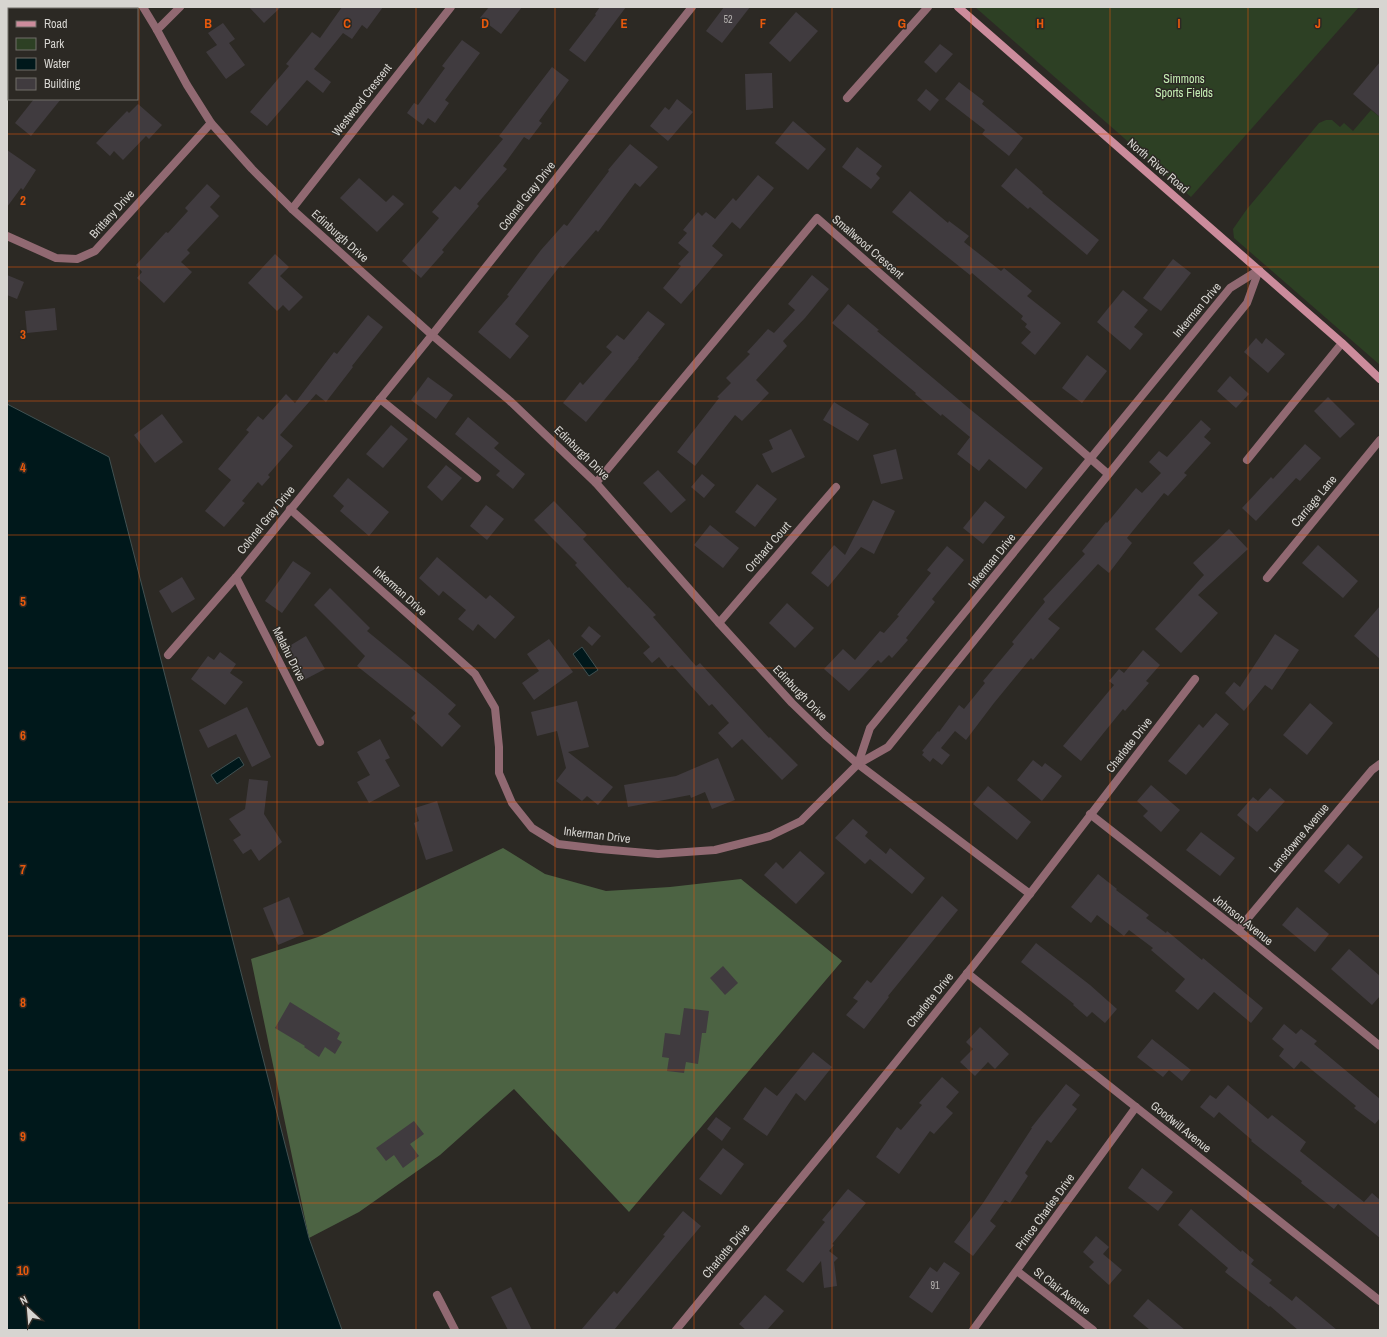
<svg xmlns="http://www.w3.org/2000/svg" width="1387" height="1337" font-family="'Archivo Narrow',sans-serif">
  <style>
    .green { fill: #2d4024 }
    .forest { fill: #4c6343 }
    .water { fill: #00181b; stroke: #405152 }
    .building { fill: #403b3f }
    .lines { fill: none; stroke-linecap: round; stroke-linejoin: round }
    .street { stroke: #916972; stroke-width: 8 }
    .secondary { stroke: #cc8c9c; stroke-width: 8 }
    .grid { fill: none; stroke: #e8590c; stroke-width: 1; stroke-opacity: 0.55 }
    .labels { text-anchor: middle; stroke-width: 3; stroke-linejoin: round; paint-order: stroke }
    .number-label { font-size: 10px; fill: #b1aeac }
    .park-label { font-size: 12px; fill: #c4edb3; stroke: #2c2924 }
    .street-label { font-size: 12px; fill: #d7d5d1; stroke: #2c2924 }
    .grid-label { font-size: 13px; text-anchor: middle; font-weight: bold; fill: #e8590c; stroke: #2c2924; stroke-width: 3; stroke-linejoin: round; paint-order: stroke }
  </style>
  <rect width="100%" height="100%" fill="#2c2924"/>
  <!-- green -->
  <g class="green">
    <polygon points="975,7 1359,7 1191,197"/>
    <polygon points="1371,110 1380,117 1380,365 1234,238 1233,229 1247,209 1319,123 1326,120 1332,120 1340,127 1344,123 1353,131"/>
  </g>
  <!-- forest -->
  <polygon class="forest" points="503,848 545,874 606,891 670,887 741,879 842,961 629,1212 514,1089 440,1155 359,1212 309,1238 251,959 318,937"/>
  <!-- water -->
  <g class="water">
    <polygon points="7,404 109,457 309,1238 342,1330 7,1330"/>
    <polygon points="582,647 598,670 589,676 573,654"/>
    <polygon points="239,757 244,765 217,784 211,775"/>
  </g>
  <!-- building -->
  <g class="building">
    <polygon points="249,7 281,7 264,23"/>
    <polygon points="342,7 383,7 367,29 362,25 352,39 343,33 314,69 331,82 323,93 307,80 267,126 250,112 289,66 286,64 312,32 320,38"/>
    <polygon points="489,7 522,7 501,34 480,18"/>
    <polygon points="600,7 626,7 585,62 569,50 596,15 595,14"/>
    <polygon points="724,7 750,7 722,43 706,31"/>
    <polygon points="796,12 818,31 790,62 769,43"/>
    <polygon points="223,23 235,39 229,43 245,65 226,79 206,52 217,45 208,33"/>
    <polygon points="462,40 480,53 445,100 449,103 435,123 428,118 423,125 407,113 414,103 418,105 445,68 442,66"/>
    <polygon points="940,44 953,54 936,73 924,62"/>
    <polygon points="1380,62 1380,117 1353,94"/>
    <polygon points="552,67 569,80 539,121 542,123 529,140 524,137 503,166 507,169 477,204 479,206 442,250 444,252 421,278 402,261 439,218 432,212 455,186 460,190 503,139 499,136"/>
    <polygon points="772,73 773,108 746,110 745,74"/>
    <polygon points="959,82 984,101 982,104 1023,138 1009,156 982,134 985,130 945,99"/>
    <polygon points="926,89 939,100 930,111 917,100"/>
    <polygon points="34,99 61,99 31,136 15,123"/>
    <polygon points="677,99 693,112 668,141 650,126 665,107 669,110"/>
    <polygon points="138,104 162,125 149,139 146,136 123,160 114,151 110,156 96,143 127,111 129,113"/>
    <polygon points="793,121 826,149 808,170 775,143"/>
    <polygon points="630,144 658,167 640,187 635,183 598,232 596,230 563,268 560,266 515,324 529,336 510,359 478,332 509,296 507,295 541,250 564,224 567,226 609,171 608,170"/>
    <polygon points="857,147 882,166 876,174 880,178 871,189 842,167"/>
    <polygon points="7,150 36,170 23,190 21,188 7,207"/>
    <polygon points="1016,168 1043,192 1042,193 1099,240 1087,255 1030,207 1028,209 1001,186"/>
    <polygon points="758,175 774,188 740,229 732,222 712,246 723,255 681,304 663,288 681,266 678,264 689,252 678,243 687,233 683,230 698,212 702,216 706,212 715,219 733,198 736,201"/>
    <polygon points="359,178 386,202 393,195 404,204 377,232 340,198"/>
    <polygon points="207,184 220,196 210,207 219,216 187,250 190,253 181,262 192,272 164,303 137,278 142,272 136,265 166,232 168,233 188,211 185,208"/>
    <polygon points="910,191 948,223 949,221 969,236 964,242 1001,271 1004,268 1032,291 1027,296 1061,323 1035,355 1021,343 1031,332 1025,327 1027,324 1021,319 1023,316 972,273 970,275 940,251 892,212"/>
    <polygon points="275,254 289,267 280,276 303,297 289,311 283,305 277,311 248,283"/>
    <polygon points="1173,259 1191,273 1161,311 1143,298"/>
    <polygon points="7,275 24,282 17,299 7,295"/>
    <polygon points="812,275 829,289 805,318 783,341 787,346 756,380 769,393 742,421 735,415 695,466 677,452 719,398 717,397 731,383 726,378 750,354 747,352 768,329 774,333 795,310 788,304"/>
    <polygon points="1123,290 1148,310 1134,327 1143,334 1130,350 1097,322"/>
    <polygon points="848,304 879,330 877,331 971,410 1043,468 1026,489 989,459 979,471 957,454 970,437 942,414 941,416 915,394 916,393 832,323"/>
    <polygon points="55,308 57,330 27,333 25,311"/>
    <polygon points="648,311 665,324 638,358 639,358 586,422 563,403 580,382 583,385 612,352 606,347 617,335 624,340"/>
    <polygon points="368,315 383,327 352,366 353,367 326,402 316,394 280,435 293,446 268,475 270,477 262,486 258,482 242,501 245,503 224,527 205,511 231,480 218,469 249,432 246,430 258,416 263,420 286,394 295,403 334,352 337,354"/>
    <polygon points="1256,338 1262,344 1266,338 1285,354 1268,373 1244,352"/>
    <polygon points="1087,355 1107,371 1082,403 1062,388"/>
    <polygon points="1230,376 1249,394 1236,408 1217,391"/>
    <polygon points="428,377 453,395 436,419 411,400"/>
    <polygon points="1328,397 1355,424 1340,438 1314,411"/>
    <polygon points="834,402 869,424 858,441 823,420"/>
    <polygon points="162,414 183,442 155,463 134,435"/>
    <polygon points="468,417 499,443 494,448 525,474 513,489 496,475 500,471 455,434"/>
    <polygon points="1201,420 1211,429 1204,437 1211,443 1184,473 1187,475 1168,496 1164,493 1127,538 1132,543 1109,573 1098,564 1048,619 1060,628 1033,660 1031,658 994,703 966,740 955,731 941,748 950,755 942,765 933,758 930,762 922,755 924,752 922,751 938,731 939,732 959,705 964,709 985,683 983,681 1014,644 1012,642 1045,602 1043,599 1085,554 1082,551 1106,522 1107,523 1136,488 1142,493 1161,473 1149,462 1159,451 1167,457"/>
    <polygon points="391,425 408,439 383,468 366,454"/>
    <polygon points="791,429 805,457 772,473 762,454 773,449 769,440"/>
    <polygon points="1305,444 1321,458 1300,481 1296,478 1256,521 1242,508 1271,477 1273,479"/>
    <polygon points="896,449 903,479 881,484 873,455"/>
    <polygon points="446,465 462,478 442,501 427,487"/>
    <polygon points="658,470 686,500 671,513 643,483"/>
    <polygon points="702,474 715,485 704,498 691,487"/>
    <polygon points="348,478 389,512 369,536 340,511 344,506 333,496"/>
    <polygon points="757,484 777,499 755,527 735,512"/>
    <polygon points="873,500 895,511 874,554 861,547 828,587 811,573 834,545 845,555"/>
    <polygon points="554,501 587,535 583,539 628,588 629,587 656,615 653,617 696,666 700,663 769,738 770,737 798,765 782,780 742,739 732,748 718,733 729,723 712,704 709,706 672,665 668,668 659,657 652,663 643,653 650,647 575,565 577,563 534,520"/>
    <polygon points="985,501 1005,517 983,544 963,528"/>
    <polygon points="486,505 504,519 487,540 470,526"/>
    <polygon points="710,525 739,548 723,568 694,545"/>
    <polygon points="1229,529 1248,549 1198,595 1218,613 1181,653 1155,629 1204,575 1193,563"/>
    <polygon points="1318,545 1358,581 1343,598 1302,563"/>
    <polygon points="947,546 964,560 932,599 935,602 906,638 908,640 892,658 889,655 881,663 878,660 849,691 824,669 843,649 855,660 880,631 884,633 899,616 897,615 931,573 927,570"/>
    <polygon points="437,557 486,599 490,595 515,617 495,639 478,624 473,631 458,619 466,610 443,591 439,596 419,578"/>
    <polygon points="293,561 311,573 282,613 265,601"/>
    <polygon points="182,577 195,599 172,613 159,591"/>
    <polygon points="330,588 370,628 367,631 434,686 456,705 448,714 461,726 442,747 411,718 416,713 357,666 365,656 314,605"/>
    <polygon points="787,603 814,628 795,648 769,623"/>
    <polygon points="1380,606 1380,659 1354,636"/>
    <polygon points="589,626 601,636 592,646 581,636"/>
    <polygon points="1275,634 1299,650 1272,690 1265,685 1244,711 1225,693 1234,682 1240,687"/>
    <polygon points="306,636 325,669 304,680 286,648"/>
    <polygon points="549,639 573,672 534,700 522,683 539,671 527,654"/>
    <polygon points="1143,650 1160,665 1146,681 1149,683 1125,711 1123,709 1081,761 1063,746 1114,685 1109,681 1119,669 1124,673"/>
    <polygon points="220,652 236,664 230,673 243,682 225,705 191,679 208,656 214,660"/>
    <polygon points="577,701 589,747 568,752 613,787 598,805 587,796 582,801 556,781 566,768 557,731 537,736 531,712"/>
    <polygon points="1310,703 1333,723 1307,755 1283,735"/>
    <polygon points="247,707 271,757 252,767 236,734 208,748 199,730"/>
    <polygon points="1216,713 1229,724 1186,775 1168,761 1199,724 1203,728"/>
    <polygon points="380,739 390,758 385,760 400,786 369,803 357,782 370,775 357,752"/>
    <polygon points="718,758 735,800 712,809 705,792 691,798 690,795 628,807 624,785 676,776"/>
    <polygon points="1033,760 1042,767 1045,763 1062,776 1042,801 1017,780"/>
    <polygon points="249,779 268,781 264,814 282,842 259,861 251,849 243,854 233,840 241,835 229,819 245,809"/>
    <polygon points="1151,785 1180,810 1161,832 1143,816 1148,811 1137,801"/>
    <polygon points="988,786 1031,822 1017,840 973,804"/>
    <polygon points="1270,788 1285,801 1257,832 1237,815 1253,797 1258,801"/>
    <polygon points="437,801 453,851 426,860 414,823 419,821 415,808"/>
    <polygon points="853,819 868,832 865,836 886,854 890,848 925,878 912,894 870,859 865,864 835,838"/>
    <polygon points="1201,832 1235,858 1220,876 1186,850"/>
    <polygon points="1348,844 1363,857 1339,884 1324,871"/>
    <polygon points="800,851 825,873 796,904 764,875 776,862 783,869"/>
    <polygon points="1098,874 1117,889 1116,890 1149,915 1146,918 1166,933 1167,931 1202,960 1203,958 1263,1008 1251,1023 1214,992 1198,1010 1175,991 1185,979 1151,950 1153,948 1129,930 1124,936 1097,915 1091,923 1071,907"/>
    <polygon points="942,896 958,910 888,996 889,997 864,1029 846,1015 858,1001 853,998 867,980 871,983"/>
    <polygon points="289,897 304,934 278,945 263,908"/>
    <polygon points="1297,907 1329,934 1315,952 1282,925"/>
    <polygon points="1036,943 1090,985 1117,1009 1105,1023 1092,1012 1087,1017 1073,1005 1074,1004 1021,962"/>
    <polygon points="1349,949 1380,976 1380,996 1372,1005 1331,969"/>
    <polygon points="723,966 738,983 725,995 710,978"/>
    <polygon points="290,1002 340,1033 337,1039 342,1042 335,1054 325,1047 319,1057 304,1047 305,1046 275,1028"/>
    <polygon points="684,1008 709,1011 706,1033 702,1033 698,1064 686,1062 684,1073 667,1071 669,1058 662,1057 665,1033 680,1035"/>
    <polygon points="1284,1024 1296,1034 1301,1029 1317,1041 1314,1044 1380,1099 1380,1118 1375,1124 1354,1108 1356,1106 1301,1061 1294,1069 1279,1056 1284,1049 1272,1039"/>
    <polygon points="980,1027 1009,1054 995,1069 988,1062 975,1076 960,1062 973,1049 966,1042"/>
    <polygon points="1152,1039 1191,1070 1182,1081 1169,1070 1163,1077 1137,1057"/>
    <polygon points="813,1052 832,1067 805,1101 796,1093 767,1136 743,1119 765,1087 777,1096"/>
    <polygon points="942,1077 959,1092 946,1107 953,1113 934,1134 930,1131 899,1174 876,1157 897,1127 901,1130 922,1105 919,1103"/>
    <polygon points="1066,1084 1080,1095 1072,1105 1077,1109 1051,1143 1047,1140 1025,1173 1028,1176 1010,1203 1005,1200 990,1221 996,1226 973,1256 954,1242 983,1203 1032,1128 1031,1128"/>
    <polygon points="1228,1085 1268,1119 1272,1115 1306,1142 1300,1151 1364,1202 1372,1193 1380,1200 1380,1238 1338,1204 1334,1209 1301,1183 1302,1181 1251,1141 1252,1140 1219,1112 1214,1118 1200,1107 1210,1095 1216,1099"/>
    <polygon points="716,1117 731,1128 722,1141 707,1129"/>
    <polygon points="414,1121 424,1134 410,1144 419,1156 403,1168 394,1155 386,1161 376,1148"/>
    <polygon points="723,1148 744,1164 721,1195 699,1179"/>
    <polygon points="1142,1168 1173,1192 1158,1211 1128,1188"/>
    <polygon points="848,1189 866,1203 832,1244 834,1245 829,1251 838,1258 834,1262 837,1286 824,1288 821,1261 803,1283 786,1270 825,1222 822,1220"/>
    <polygon points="1191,1209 1241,1252 1242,1250 1254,1260 1251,1264 1272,1280 1269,1283 1292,1301 1296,1296 1337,1330 1298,1330 1270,1306 1269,1307 1225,1272 1228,1268 1178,1225"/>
    <polygon points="683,1211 701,1226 614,1330 581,1330 614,1291 617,1294 665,1236 663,1235"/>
    <polygon points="1096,1236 1109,1247 1103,1254 1122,1270 1109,1285 1089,1267 1094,1262 1083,1252"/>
    <polygon points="944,1262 960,1273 932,1313 909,1297 930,1267 937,1272"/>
    <polygon points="511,1287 532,1330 508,1330 491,1297"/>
    <polygon points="765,1295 784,1311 767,1330 746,1330 739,1324"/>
    <polygon points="1148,1299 1185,1330 1150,1330 1133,1316"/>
  </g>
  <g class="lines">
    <!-- street -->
    <g class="street">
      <polyline points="143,7 157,30 187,85 211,123 252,169 292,209 432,335 510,401 596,483 719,623 792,703 825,735 858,764 1030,894"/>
      <polyline points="70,9 72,7"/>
      <polyline points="157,30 180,7"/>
      <polyline points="7,82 9,80"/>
      <polyline points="847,98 928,7"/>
      <polyline points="292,209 451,7"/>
      <polyline points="7,236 56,258 77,259 95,251 211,123"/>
      <polyline points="380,399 477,478"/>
      <polyline points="1247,460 1342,343"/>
      <polyline points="596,483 817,218 1108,474"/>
      <polyline points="290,509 475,674 495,708 499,747 499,773 512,803 532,828 558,844 600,849 658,854 715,850 770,836 801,821 858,764 888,747 1247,303 1259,270"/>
      <polyline points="236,577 320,742"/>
      <polyline points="1267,578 1380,440"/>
      <polyline points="719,623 836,487"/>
      <polyline points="168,655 236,577 432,335 692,7"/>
      <polyline points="858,764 870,728 1230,288 1259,270"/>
      <polyline points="1090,814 1238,930 1380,1046"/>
      <polyline points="1238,930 1372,770 1380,764"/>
      <polyline points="967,973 1380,1301"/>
      <polyline points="1017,1271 1093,1330"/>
      <polyline points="437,1295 455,1330"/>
      <path d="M676 1330C795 1186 914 1042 1029 895 1085 823 1139 751 1195 679"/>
      <polyline points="973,1330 1136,1107"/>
    </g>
    <!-- secondary -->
    <polyline class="secondary" points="958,7 1342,343 1380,379"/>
  </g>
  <!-- grid -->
  <path class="grid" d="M139 7V1330M277 7V1330M416 7V1330M555 7V1330M694 7V1330M832 7V1330M971 7V1330M1110 7V1330M1248 7V1330M7 134H1380M7 267H1380M7 401H1380M7 535H1380M7 668H1380M7 802H1380M7 936H1380M7 1070H1380M7 1203H1380"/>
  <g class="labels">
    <!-- number labels -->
    <g class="number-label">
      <text x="728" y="23">52</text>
      <text x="935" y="1289">91</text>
    </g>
    <!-- park labels -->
    <g class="park-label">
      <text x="1184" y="83">Simmons<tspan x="1184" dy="14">Sports Fields</tspan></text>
    </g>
    <!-- street labels -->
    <g class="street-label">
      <text transform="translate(362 100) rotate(-52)" y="4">Westwood Crescent</text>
      <text transform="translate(1158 166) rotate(41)" y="4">North River Road</text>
      <text transform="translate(527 196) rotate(-52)" y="4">Colonel Gray Drive</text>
      <text transform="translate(112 214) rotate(-48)" y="4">Brittany Drive</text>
      <text transform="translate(340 236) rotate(42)" y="4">Edinburgh Drive</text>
      <text transform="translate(868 247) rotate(41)" y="4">Smallwood Crescent</text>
      <text transform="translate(1197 310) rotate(-50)" y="4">Inkerman Drive</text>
      <text transform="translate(582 453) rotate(44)" y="4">Edinburgh Drive</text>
      <text transform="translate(1314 501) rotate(-50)" y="4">Carriage Lane</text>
      <text transform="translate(266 520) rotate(-51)" y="4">Colonel Gray Drive</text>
      <text transform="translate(768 547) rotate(-49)" y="4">Orchard Court</text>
      <text transform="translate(992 561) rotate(-51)" y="4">Inkerman Drive</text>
      <text transform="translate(400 591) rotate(42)" y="4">Inkerman Drive</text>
      <text transform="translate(289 654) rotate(63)" y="4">Malahu Drive</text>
      <text transform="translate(800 693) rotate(46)" y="4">Edinburgh Drive</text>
      <text transform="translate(1129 745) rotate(-52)" y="4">Charlotte Drive</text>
      <text transform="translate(597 835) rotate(7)" y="4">Inkerman Drive</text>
      <text transform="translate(1299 838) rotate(-50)" y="4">Lansdowne Avenue</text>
      <text transform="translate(1243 920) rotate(39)" y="4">Johnson Avenue</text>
      <text transform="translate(930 1000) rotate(-51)" y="4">Charlotte Drive</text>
      <text transform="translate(1181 1127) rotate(39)" y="4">Goodwill Avenue</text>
      <text transform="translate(1045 1212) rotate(-54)" y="4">Prince Charles Drive</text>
      <text transform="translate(726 1251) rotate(-50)" y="4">Charlotte Drive</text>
      <text transform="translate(1062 1291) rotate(38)" y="4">St Clair Avenue</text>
    </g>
  </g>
  <g class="grid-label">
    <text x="208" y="28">B</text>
    <text x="347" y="28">C</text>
    <text x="485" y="28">D</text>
    <text x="624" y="28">E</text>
    <text x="763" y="28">F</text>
    <text x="902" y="28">G</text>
    <text x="1040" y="28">H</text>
    <text x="1179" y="28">I</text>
    <text x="1318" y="28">J</text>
    <text x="23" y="205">2</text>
    <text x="23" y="339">3</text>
    <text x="23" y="472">4</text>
    <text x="23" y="606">5</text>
    <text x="23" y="740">6</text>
    <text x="23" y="874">7</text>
    <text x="23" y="1007">8</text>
    <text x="23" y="1141">9</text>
    <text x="23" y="1275">10</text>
  </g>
  <!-- border -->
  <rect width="1387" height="1337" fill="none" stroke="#d7d5d1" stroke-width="16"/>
  <!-- legend -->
  <rect x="8" y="8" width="130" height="92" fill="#2c2924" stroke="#706e69"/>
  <rect x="16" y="21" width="20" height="6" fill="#cc8c9c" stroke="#706e69"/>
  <text x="44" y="28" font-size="12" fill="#d7d5d1">Road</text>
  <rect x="16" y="38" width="20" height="12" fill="#2d4024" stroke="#706e69"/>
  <text x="44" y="48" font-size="12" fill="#d7d5d1">Park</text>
  <rect x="16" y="58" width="20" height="12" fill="#00181b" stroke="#706e69"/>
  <text x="44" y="68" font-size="12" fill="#d7d5d1">Water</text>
  <rect x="16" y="78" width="20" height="12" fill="#403b3f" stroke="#706e69"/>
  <text x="44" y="88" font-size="12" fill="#d7d5d1">Building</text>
  <!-- north arrow -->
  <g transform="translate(28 1309) rotate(334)" stroke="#2c2924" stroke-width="3" paint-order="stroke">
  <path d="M0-3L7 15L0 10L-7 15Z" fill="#d7d5d1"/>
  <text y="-6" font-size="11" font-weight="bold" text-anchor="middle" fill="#d7d5d1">N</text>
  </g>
</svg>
